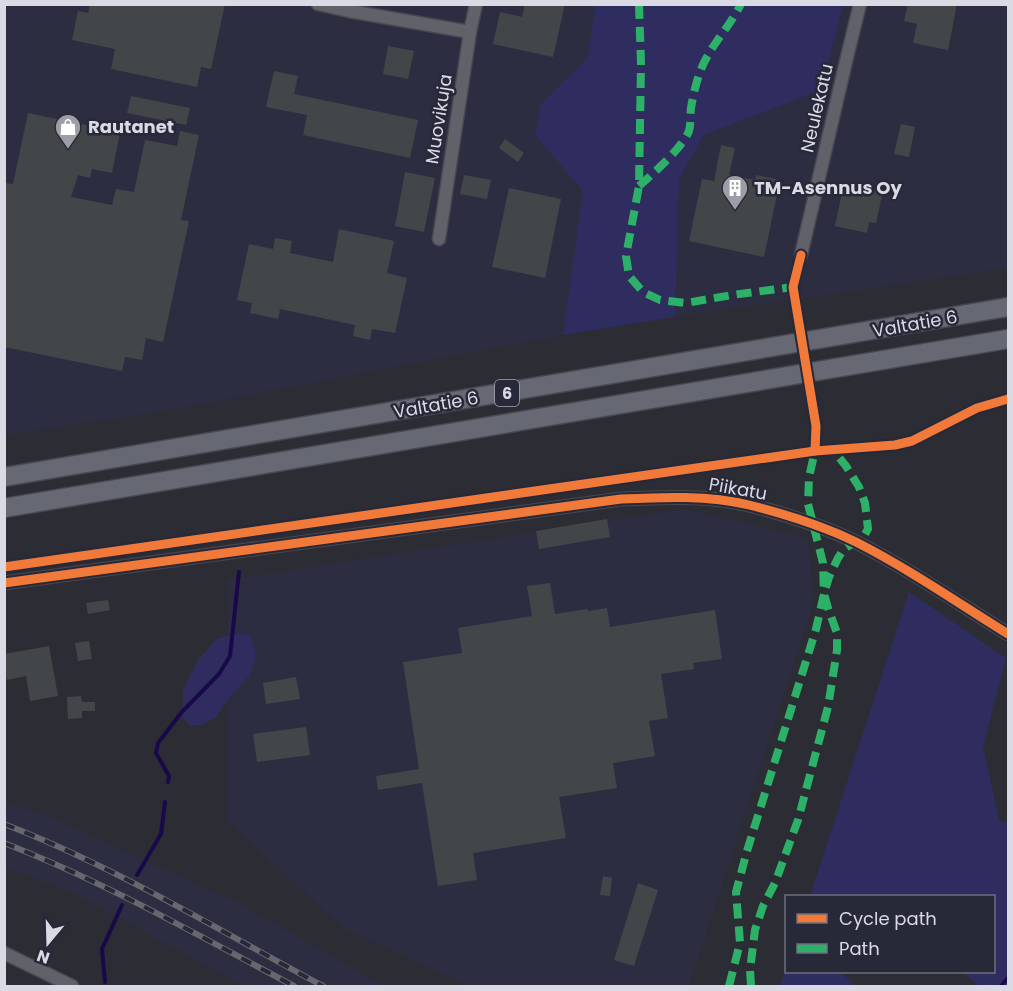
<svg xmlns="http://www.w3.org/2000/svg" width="1013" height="991" font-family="Poppins,sans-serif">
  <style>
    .built { fill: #2c2d41 }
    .green { fill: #2f2d60 }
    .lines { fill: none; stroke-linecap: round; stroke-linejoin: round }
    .stream { stroke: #19094b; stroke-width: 4 }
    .building { fill: #434648 }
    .minor-casing { stroke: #484850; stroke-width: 15 }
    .highway-casing { stroke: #484850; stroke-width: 21 }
    .minor { stroke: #616269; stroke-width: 12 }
    .highway { stroke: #666874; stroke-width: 18 }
    .rail-casing { stroke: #67686f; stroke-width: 6 }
    .rail { stroke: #272838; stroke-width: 4; stroke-dasharray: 11; stroke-linecap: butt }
    .quiet { stroke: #2db169; stroke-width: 8; stroke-dasharray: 15 8; stroke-linecap: butt }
    .cycleway-casing { stroke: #272838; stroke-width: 13 }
    .cycleway { stroke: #f17a3a; stroke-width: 9 }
    .labels { text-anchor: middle; stroke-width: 5; stroke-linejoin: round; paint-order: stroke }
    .shield { fill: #272838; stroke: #a4a5b0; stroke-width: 1.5 }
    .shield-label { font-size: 16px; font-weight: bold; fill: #d9dae4 }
    .street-label { font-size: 18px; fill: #d9dae4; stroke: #272838 }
    .poi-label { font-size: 18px; font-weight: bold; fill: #d9dae4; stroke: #272838; text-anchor: start }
  </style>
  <rect width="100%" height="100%" fill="#2b2c34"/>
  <!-- built -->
  <g class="built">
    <polygon points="4,5 616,5 563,335 153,413 5,435"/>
    <polygon points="843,5 1008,5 1008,268 675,317 679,179 704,135 821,90"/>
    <polygon points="684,509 808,538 814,602 689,986 470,986 345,929 227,821 228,580"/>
    <polygon points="4,801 43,814 241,904 384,986 243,986 78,895 5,867"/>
  </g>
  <!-- green -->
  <g class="green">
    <polygon points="595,5 843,5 821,90 704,135 679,179 675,317 563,335 583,191 535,135 540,105 588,58"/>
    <polygon points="909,592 1006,658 983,746 999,820 1008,824 1008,986 980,986 961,972 994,972 994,896 866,896 863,894 861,896 810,896"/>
    <polygon points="238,633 250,635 256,654 250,674 230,697 216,717 201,725 189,725 182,716 183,689 198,660 217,639"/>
    <polygon points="786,966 786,972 840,972 856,986 780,986"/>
  </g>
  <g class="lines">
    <!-- stream -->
    <g class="stream">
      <polyline points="168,782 169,776 156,753 158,743 181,713 219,674 230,656 239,572"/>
      <polyline points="137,875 161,834 165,802"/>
      <polyline points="105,982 102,949 122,905"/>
      <polyline points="1001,986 1008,978"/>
    </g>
  </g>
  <!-- building -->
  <g class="building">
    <polygon points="90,4 225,4 211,69 201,67 197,87 111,69 115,49 72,40 78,11 88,13"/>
    <polygon points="525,4 565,4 553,57 493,44 500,12 522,17"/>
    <polygon points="908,4 957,4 948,50 913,43 917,24 904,21"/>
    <polygon points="388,46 414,51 408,79 383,74"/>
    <polygon points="274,71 298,76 294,94 418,120 410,158 303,135 307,115 266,107"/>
    <polygon points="131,96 190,108 186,125 127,113"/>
    <polygon points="28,113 120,132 112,173 92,169 90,178 78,175 71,197 112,205 116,189 134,192 145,140 177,146 180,131 199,135 181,220 189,221 163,342 146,338 142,360 125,357 122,371 4,347 4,183 13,184"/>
    <polygon points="901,124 915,127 909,157 894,154"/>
    <polygon points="505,139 524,153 518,162 499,148"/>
    <polygon points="721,145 735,148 729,175 755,180 756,175 780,180 764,257 689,241 702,179 714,181"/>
    <polygon points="405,172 435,178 424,232 395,226"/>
    <polygon points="464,175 491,180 487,199 460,194"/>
    <polygon points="844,183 883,191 876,223 869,222 867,233 835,226"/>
    <polygon points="509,188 561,199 545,278 492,267"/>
    <polygon points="339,229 394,241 387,273 407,278 395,333 372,329 370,340 353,336 355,325 280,309 278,319 250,313 252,303 237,300 249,244 273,249 275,238 292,241 290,253 333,262"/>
    <polygon points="607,519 610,537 539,549 536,531"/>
    <polygon points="550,583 555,614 587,609 588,611 607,608 610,627 715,610 722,659 693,663 694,669 661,674 668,718 649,721 655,756 613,763 617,788 559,797 566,838 473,853 477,880 438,886 422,783 378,790 376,776 419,769 403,662 462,653 458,628 532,616 527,586"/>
    <polygon points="108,600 110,610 88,614 86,603"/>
    <polygon points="89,641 92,659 78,661 75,643"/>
    <polygon points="49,646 58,696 30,701 26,676 7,680 4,667 4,654"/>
    <polygon points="296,677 300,699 266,704 263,683"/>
    <polygon points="81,696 82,702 95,702 95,711 82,711 82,718 68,719 67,697"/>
    <polygon points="306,727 310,755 257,762 253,734"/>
    <polygon points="603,876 612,878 610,896 600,895"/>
    <polygon points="638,883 658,890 634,966 614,960"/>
  </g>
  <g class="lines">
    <!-- minor casing -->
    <g class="minor-casing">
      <g id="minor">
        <polyline points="318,4 349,11 470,32"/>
        <polyline points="439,239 470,32 476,4"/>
        <polyline points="801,255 847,57 860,4"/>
        <path d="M4 583 621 499C663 497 708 495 749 505 785 514 823 526 856 542 909 569 958 603 1008 634"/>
        <polyline points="4,953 72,986"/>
      </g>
    </g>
    <!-- highway casing -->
    <g class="highway-casing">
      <g id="highway">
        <polyline points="4,477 1008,307"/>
        <polyline points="4,508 1008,339"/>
      </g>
    </g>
    <!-- minor -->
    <use href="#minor" class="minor"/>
    <!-- highway -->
    <use href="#highway" class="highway"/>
    <!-- rail casing -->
    <g class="rail-casing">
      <g id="rail">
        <path d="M4 824C116 867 218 930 323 986"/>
        <path d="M4 843C105 882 199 936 294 986"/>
      </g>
    </g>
    <!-- rail -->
    <use href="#rail" class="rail"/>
    <!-- quiet -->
    <g class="quiet">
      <polyline points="639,4 641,64 639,186 626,256 629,276 643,292 660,300 686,303 732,295 793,287"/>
      <path d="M639 186C653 174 683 147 689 131 691 124 690 115 691 108 693 96 696 83 700 72 709 47 729 28 741 4"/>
      <polyline points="729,986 740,943 736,892 747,851 816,629 824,594 823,563 808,504 809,477 815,451"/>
      <polyline points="751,986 750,970 755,930 763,906 775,883 798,820 828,707 837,650 837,633 828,608 824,594 829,577 838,558 844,549 864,536 868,529 865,503 859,487 846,466 832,449"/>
    </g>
    <!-- cycleway casing -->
    <g class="cycleway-casing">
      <g id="cycleway">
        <polyline points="801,255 793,287 816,426 815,451"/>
        <polyline points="4,567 815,451 895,445 912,441 977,408 1008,399"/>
        <path d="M4 583 621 499C663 497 708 495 749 505 785 514 823 526 856 542 909 569 958 603 1008 634"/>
      </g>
    </g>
    <!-- cycleway -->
    <use href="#cycleway" class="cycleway"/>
  </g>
  <!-- icons -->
  <defs>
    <g id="shop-pin" transform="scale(1.35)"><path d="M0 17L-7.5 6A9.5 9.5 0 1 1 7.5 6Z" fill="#9c9da6" stroke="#272838"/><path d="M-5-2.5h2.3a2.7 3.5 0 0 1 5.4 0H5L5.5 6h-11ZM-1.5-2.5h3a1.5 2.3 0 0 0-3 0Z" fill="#fff"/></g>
    <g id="building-pin" transform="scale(1.35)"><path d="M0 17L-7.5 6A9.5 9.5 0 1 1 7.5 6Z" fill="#9c9da6" stroke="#272838"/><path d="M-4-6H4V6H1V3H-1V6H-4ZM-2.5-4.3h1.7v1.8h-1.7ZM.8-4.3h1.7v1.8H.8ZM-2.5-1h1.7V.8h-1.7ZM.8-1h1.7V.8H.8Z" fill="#fff"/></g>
  </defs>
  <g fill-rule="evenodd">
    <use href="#shop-pin" x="68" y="127"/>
    <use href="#building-pin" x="735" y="188"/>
  </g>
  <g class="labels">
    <!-- shield labels -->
    <rect class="shield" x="495" y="380" width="24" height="26" rx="4.5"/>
    <g class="shield-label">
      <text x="507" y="399">6</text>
    </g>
    <!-- street labels -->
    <g class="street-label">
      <text transform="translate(817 108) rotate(-77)" y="6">Neulekatu</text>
      <text transform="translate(439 119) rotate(-81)" y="6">Muovikuja</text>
      <text transform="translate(915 324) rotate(-10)" y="6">Valtatie 6</text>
      <text transform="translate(436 405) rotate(-10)" y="6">Valtatie 6</text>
      <text transform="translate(738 489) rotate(10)" y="6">Piikatu</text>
    </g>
    <!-- poi labels -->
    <g class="poi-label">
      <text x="88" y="133">Rautanet</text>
      <text x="754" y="194">TM-Asennus Oy</text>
    </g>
  </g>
  <!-- border -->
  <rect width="1013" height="991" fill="none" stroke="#d9dae4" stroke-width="12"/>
  <!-- legend -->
  <rect x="785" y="895" width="210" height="78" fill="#272838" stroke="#6e6f7d" stroke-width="1.5"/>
  <rect x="797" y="914" width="30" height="9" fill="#f17a3a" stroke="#6e6f7d" stroke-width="1.5"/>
  <text x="839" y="925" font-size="18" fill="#d9dae4">Cycle path</text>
  <rect x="797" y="944" width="30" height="9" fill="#2db169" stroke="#6e6f7d" stroke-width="1.5"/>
  <text x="839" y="955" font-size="18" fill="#d9dae4">Path</text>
  <!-- north arrow -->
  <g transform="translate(48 943) rotate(199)" stroke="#272838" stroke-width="4.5" paint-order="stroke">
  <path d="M0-4.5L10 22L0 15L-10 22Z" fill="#d9dae4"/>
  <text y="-9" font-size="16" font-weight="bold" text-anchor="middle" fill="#d9dae4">N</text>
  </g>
</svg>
